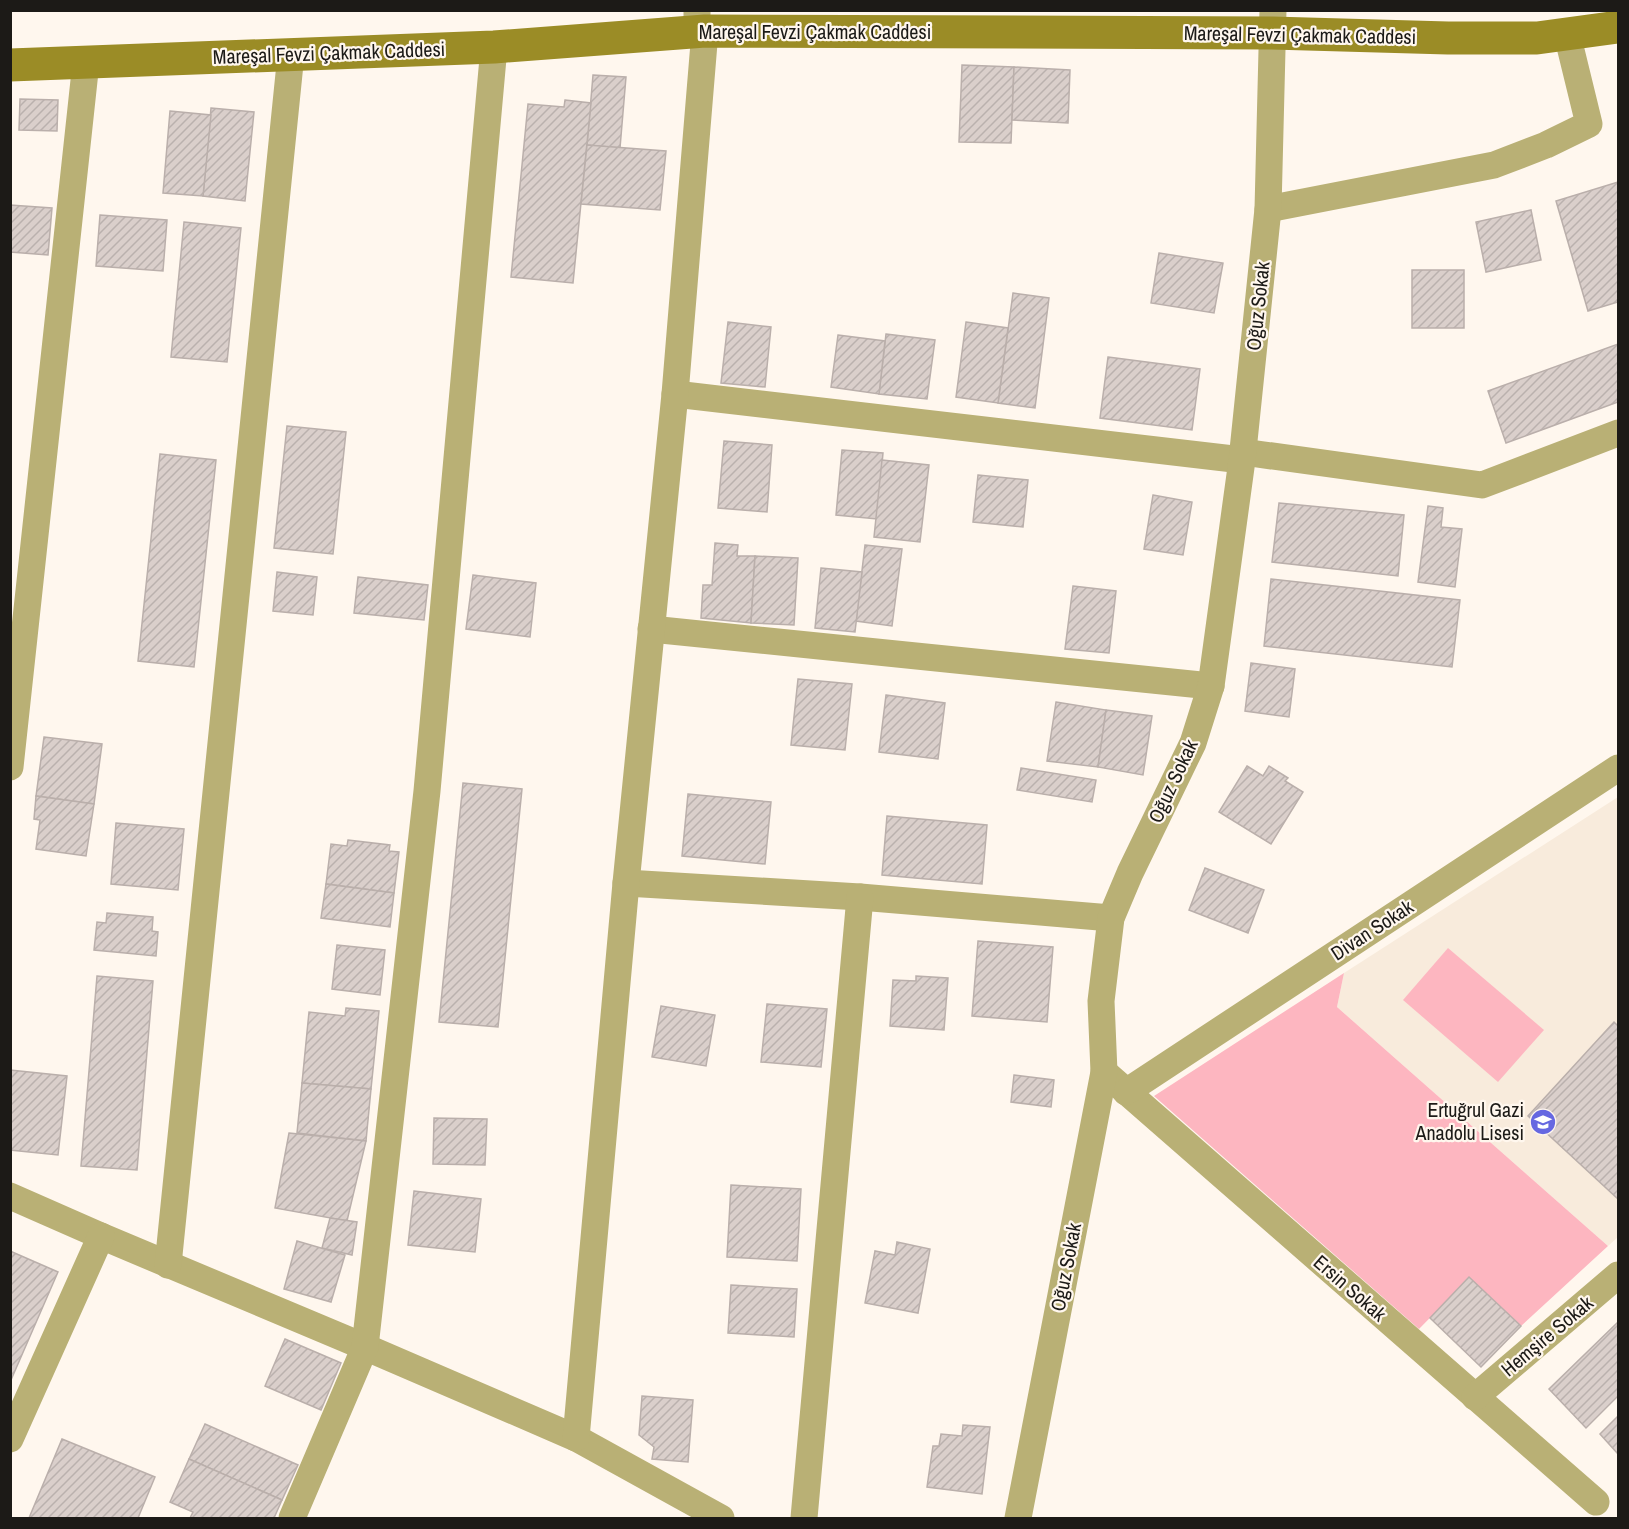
<svg xmlns="http://www.w3.org/2000/svg" width="1629" height="1529" font-family="'Archivo Narrow',sans-serif">
  <style>
    .built { fill: #f8ebdc }
    .green { fill: #fdb6c0 }
    .building { fill: url(#building-hatch); stroke: #baafab; stroke-width: 1.5 }
    .lines { fill: none; stroke-linecap: round; stroke-linejoin: round }
    .street { stroke: #b9b075; stroke-width: 27 }
    .secondary { stroke: #9b8c26; stroke-width: 33 }
    .labels { text-anchor: middle; stroke-width: 4.5; stroke-linejoin: round; paint-order: stroke }
    .street-label { font-size: 20px; fill: #1c1a17; stroke: #fff7ee }
    .poi-label { font-size: 20px; fill: #1c1a17; stroke: #fff7ee; text-anchor: end }
  </style>
  <defs>
    <pattern id="building-hatch" width="6" height="6" patternUnits="userSpaceOnUse" patternTransform="scale(1.5)"><rect width="6" height="6" fill="#dacfcb"/><path d="M-1 1l2-2M0 6l6-6M5 7l2-2" fill="none" stroke="#bab1ae"/></pattern>
  </defs>
  <rect width="100%" height="100%" fill="#fff7ee"/>
  <!-- built -->
  <polygon class="built" points="1618,797 1618,1237 1608,1246 1337,1007 1344,973"/>
  <!-- green -->
  <g class="green">
    <polygon points="1448,948 1544,1030 1498,1082 1403,1000"/>
    <polygon points="1344,973 1337,1007 1608,1246 1521,1326 1469,1278 1419,1329 1154,1096"/>
  </g>
  <!-- building -->
  <g class="building">
    <polygon points="962,65 1014,67 1011,143 959,142"/>
    <polygon points="1014,67 1070,70 1068,123 1012,120"/>
    <polygon points="593,75 626,77 620,148 587,145"/>
    <polygon points="20,99 58,100 57,131 19,130"/>
    <polygon points="565,100 591,103 573,283 511,277 528,104 564,107"/>
    <polygon points="211,108 254,112 245,201 203,196"/>
    <polygon points="170,111 211,115 203,196 163,193"/>
    <polygon points="587,145 666,151 660,210 581,204"/>
    <polygon points="1618,182 1618,302 1588,311 1556,201"/>
    <polygon points="10,205 52,208 48,255 10,252"/>
    <polygon points="1531,210 1541,260 1486,272 1476,222"/>
    <polygon points="100,215 167,220 163,271 96,266"/>
    <polygon points="184,222 241,228 227,362 171,357"/>
    <polygon points="1159,253 1223,263 1214,313 1151,303"/>
    <rect x="1412" y="270" width="52" height="58"/>
    <polygon points="1013,293 1049,298 1035,408 998,403"/>
    <polygon points="728,322 771,327 765,387 721,383"/>
    <polygon points="966,322 1008,328 998,403 956,397"/>
    <polygon points="886,334 935,340 927,399 879,394"/>
    <polygon points="838,335 885,341 879,394 831,387"/>
    <polygon points="1618,344 1618,402 1506,443 1488,391"/>
    <polygon points="1108,357 1200,369 1192,430 1100,418"/>
    <polygon points="287,426 346,432 333,554 274,548"/>
    <polygon points="724,441 772,445 767,512 718,508"/>
    <polygon points="842,450 883,453 877,519 836,515"/>
    <polygon points="160,454 216,460 194,667 138,661"/>
    <polygon points="882,460 929,465 920,542 874,537"/>
    <polygon points="978,475 1028,480 1023,527 973,522"/>
    <polygon points="1153,495 1192,502 1183,555 1144,549"/>
    <polygon points="1279,503 1404,515 1398,576 1272,562"/>
    <polygon points="1428,506 1443,508 1441,527 1462,529 1455,587 1418,582"/>
    <polygon points="715,543 738,545 737,556 755,556 751,623 701,618 703,585 712,585"/>
    <polygon points="865,545 902,549 892,626 856,621"/>
    <polygon points="755,556 798,558 794,625 751,623"/>
    <polygon points="821,568 862,572 855,632 815,628"/>
    <polygon points="277,572 317,577 313,615 273,611"/>
    <polygon points="473,575 536,583 530,637 466,629"/>
    <polygon points="358,577 428,585 424,620 354,613"/>
    <polygon points="1271,579 1460,600 1452,667 1264,646"/>
    <polygon points="1073,586 1116,591 1109,653 1065,649"/>
    <polygon points="1251,663 1295,669 1289,717 1245,711"/>
    <polygon points="798,679 852,684 845,750 791,745"/>
    <polygon points="886,695 945,703 938,759 879,752"/>
    <polygon points="1056,702 1106,710 1098,767 1047,761"/>
    <polygon points="1106,710 1152,716 1143,775 1098,767"/>
    <polygon points="44,737 102,744 94,804 36,796"/>
    <polygon points="1247,766 1263,776 1269,766 1288,778 1285,781 1303,792 1271,844 1219,812"/>
    <polygon points="1021,768 1096,780 1092,802 1017,790"/>
    <polygon points="463,783 522,789 498,1027 439,1022"/>
    <polygon points="688,794 771,802 765,864 682,856"/>
    <polygon points="36,796 94,804 86,856 36,849 40,820 34,819"/>
    <polygon points="887,816 987,825 982,884 882,875"/>
    <polygon points="116,823 184,829 178,890 111,884"/>
    <polygon points="348,840 390,845 389,851 399,852 394,893 326,884 331,844 347,846"/>
    <polygon points="1205,868 1264,890 1248,933 1189,910"/>
    <polygon points="326,884 394,893 390,927 321,918"/>
    <polygon points="107,913 153,917 152,931 158,932 156,956 94,950 97,922 106,923"/>
    <polygon points="978,941 1053,947 1047,1022 972,1016"/>
    <polygon points="337,945 385,950 380,995 332,989"/>
    <polygon points="97,976 153,981 137,1170 81,1166"/>
    <polygon points="916,976 948,978 944,1030 890,1026 893,980 916,981"/>
    <polygon points="767,1004 827,1009 821,1067 761,1062"/>
    <polygon points="661,1006 715,1015 706,1066 652,1057"/>
    <polygon points="346,1008 379,1011 371,1089 302,1083 309,1012 345,1016"/>
    <polygon points="1614,1022 1618,1026 1618,1199 1528,1116"/>
    <polygon points="10,1070 67,1076 58,1155 10,1150"/>
    <polygon points="1014,1075 1054,1080 1051,1107 1011,1102"/>
    <polygon points="302,1083 371,1089 366,1141 297,1133"/>
    <polygon points="434,1118 487,1119 485,1165 433,1164"/>
    <polygon points="289,1133 366,1141 347,1221 275,1208"/>
    <polygon points="731,1185 801,1189 797,1261 727,1257"/>
    <polygon points="414,1191 481,1199 475,1252 408,1245"/>
    <polygon points="330,1218 357,1222 352,1255 322,1248"/>
    <polygon points="297,1241 345,1255 331,1302 284,1289"/>
    <polygon points="897,1242 930,1249 918,1313 865,1303 875,1251 895,1255"/>
    <polygon points="10,1251 58,1272 11,1380 10,1379"/>
    <polygon points="1469,1277 1521,1326 1481,1367 1430,1318"/>
    <polygon points="731,1285 797,1289 794,1337 728,1333"/>
    <polygon points="1618,1322 1618,1396 1586,1428 1549,1389"/>
    <polygon points="285,1339 341,1363 321,1410 265,1386"/>
    <polygon points="642,1396 693,1400 688,1462 652,1459 654,1447 639,1435"/>
    <polygon points="1618,1416 1618,1454 1600,1434"/>
    <polygon points="205,1424 298,1465 282,1500 189,1459"/>
    <polygon points="963,1425 990,1427 982,1494 927,1487 933,1446 939,1446 941,1434 962,1436"/>
    <polygon points="62,1439 155,1477 138,1518 29,1518"/>
    <polygon points="189,1459 282,1500 274,1518 190,1518 193,1512 170,1502"/>
  </g>
  <g class="lines">
    <!-- street -->
    <g class="street">
      <polyline points="697,32 697,10"/>
      <polyline points="1268,209 1494,165 1546,145 1589,124 1567,34"/>
      <polyline points="675,394 1242,460"/>
      <polyline points="1243,452 1482,485 1618,433"/>
      <polyline points="651,629 1211,686"/>
      <polyline points="10,767 86,62"/>
      <polyline points="626,883 860,897 1111,918"/>
      <polyline points="1104,1072 1596,1502"/>
      <polyline points="1126,1092 1618,768"/>
      <polyline points="10,1196 101,1236 365,1347 576,1438 721,1518"/>
      <polyline points="168,1265 291,54"/>
      <polyline points="1475,1397 1618,1275"/>
      <polyline points="576,1438 626,883 675,394 705,31"/>
      <polyline points="10,1439 101,1236"/>
      <polyline points="292,1518 365,1347 427,791 494,47"/>
      <polyline points="804,1518 860,897"/>
      <polyline points="1018,1518 1104,1072 1101,1001 1111,918 1130,873 1193,743 1211,686 1242,460 1268,209 1273,10"/>
    </g>
    <!-- secondary -->
    <polyline class="secondary" points="10,65 494,47 705,31 1272,33 1448,38 1537,38 1618,27"/>
  </g>
  <!-- icons -->
  <defs>
    <g id="school-disc" transform="scale(1.35)"><circle r="9.5" fill="#6668e1" stroke="#fff7ee"/><path d="M0-5L7-2L0 1L-7-2ZM-4 1L0 2.5L4 1V4Q0 6-4 4Z" fill="#fff"/></g>
  </defs>
  <g fill-rule="evenodd">
    <use href="#school-disc" x="1543" y="1122"/>
  </g>
  <g class="labels">
    <!-- street labels -->
    <g class="street-label">
      <text x="815" y="39">Mareşal Fevzi Çakmak Caddesi</text>
      <text transform="translate(1300 35) rotate(1)" y="7">Mareşal Fevzi Çakmak Caddesi</text>
      <text transform="translate(329 53) rotate(-2)" y="7">Mareşal Fevzi Çakmak Caddesi</text>
      <text transform="translate(1258 306) rotate(-84)" y="7">Oğuz Sokak</text>
      <text transform="translate(1173 781) rotate(-65)" y="7">Oğuz Sokak</text>
      <text transform="translate(1372 930) rotate(-33)" y="7">Divan Sokak</text>
      <text transform="translate(1066 1267) rotate(-79)" y="7">Oğuz Sokak</text>
      <text transform="translate(1350 1288) rotate(41)" y="7">Ersin Sokak</text>
      <text transform="translate(1547 1336) rotate(-40)" y="7">Hemşire Sokak</text>
    </g>
    <!-- poi labels -->
    <g class="poi-label">
      <text x="1524" y="1117">Ertuğrul Gazi<tspan x="1524" dy="23">Anadolu Lisesi</tspan></text>
    </g>
  </g>
  <!-- border -->
  <rect width="1629" height="1529" fill="none" stroke="#1c1a17" stroke-width="24"/>
</svg>
